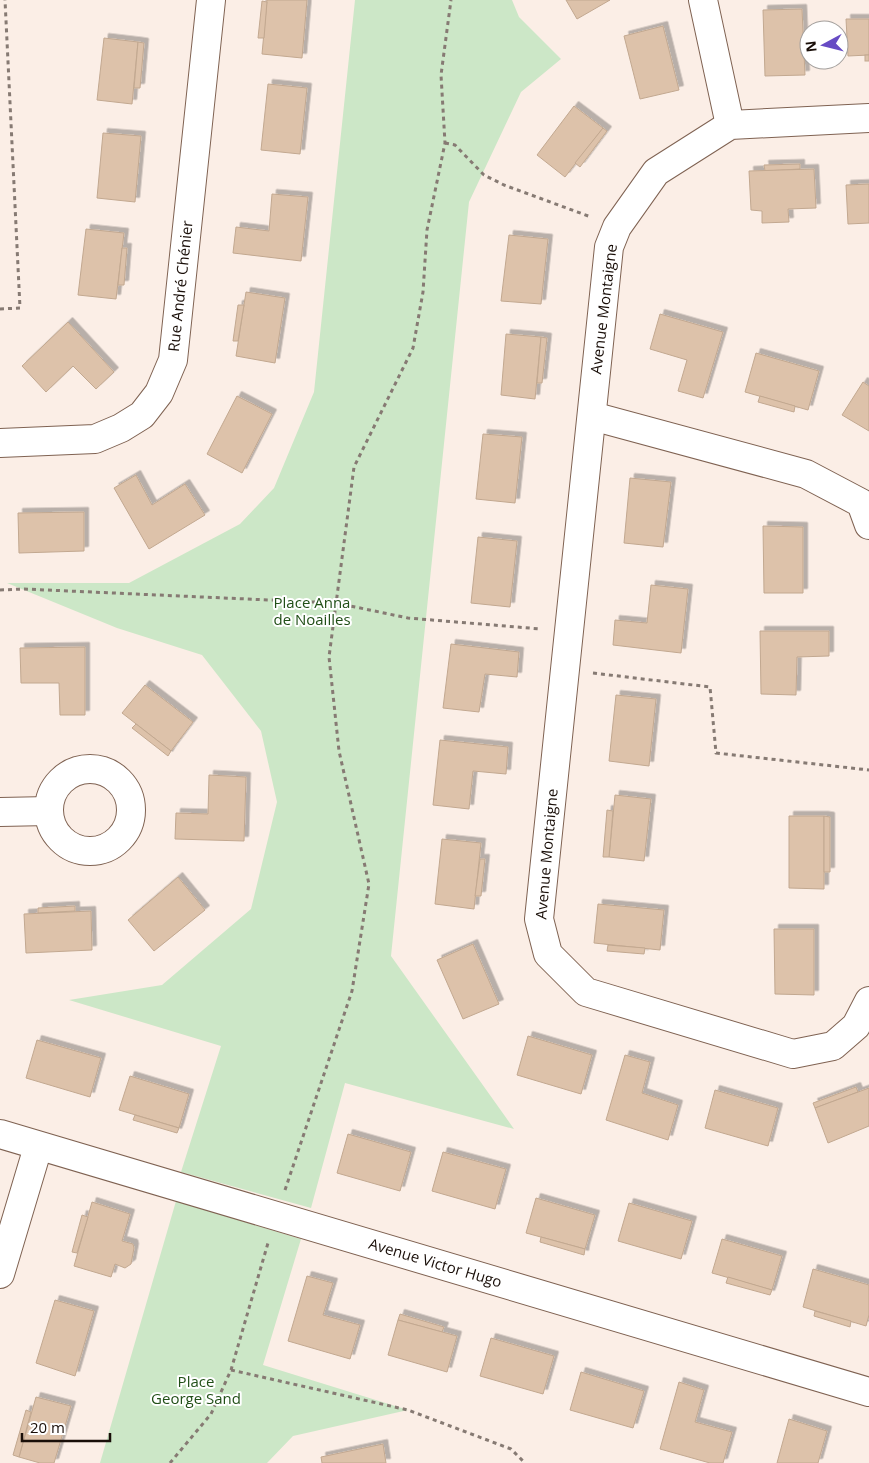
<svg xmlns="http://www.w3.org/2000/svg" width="869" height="1463" font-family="'Open Sans',sans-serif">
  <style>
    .green { fill: #cce7c7 }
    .building { fill: #ddc2aa; stroke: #c2a890; filter: url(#shadow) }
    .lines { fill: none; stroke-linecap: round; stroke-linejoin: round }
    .minor-casing { stroke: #7f6252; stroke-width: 30 }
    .path { stroke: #867a73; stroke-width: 3; stroke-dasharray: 4 4; stroke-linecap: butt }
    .minor { stroke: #fff; stroke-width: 28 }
    .labels { text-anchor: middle; stroke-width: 4; stroke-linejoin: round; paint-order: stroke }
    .street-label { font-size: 15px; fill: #190e08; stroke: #fff }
    .park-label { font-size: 15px; fill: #214f17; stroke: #fff }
  </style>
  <defs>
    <filter id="shadow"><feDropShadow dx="4.5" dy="-4.5" stdDeviation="0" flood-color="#0004"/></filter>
  </defs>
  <rect width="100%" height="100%" fill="#fbeee6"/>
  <!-- green -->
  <g class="green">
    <polygon points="355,0 512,0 519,17 561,59 521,92 469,202 391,956 514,1129 345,1083 311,1208 181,1172 221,1046 69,1000 162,985 251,909 277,802 261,731 202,655 117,628 7,583 129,583 240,524 274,488 314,392"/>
    <polygon points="176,1201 301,1239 263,1365 408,1410 293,1436 267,1463 100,1463"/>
  </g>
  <!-- building -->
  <g class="building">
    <polygon points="267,0 307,0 302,58 262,54"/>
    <polygon points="566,0 610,0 577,19"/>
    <polygon points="262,1 267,2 264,38 258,38"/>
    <polygon points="802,9 805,75 765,76 763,10"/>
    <polygon points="846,19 869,19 869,55 848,56"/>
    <polygon points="663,26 679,90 640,99 624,36"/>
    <polygon points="104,38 138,42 132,104 97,100"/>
    <polygon points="138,42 144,43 140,88 134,88"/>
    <rect x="865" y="55" width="4" height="6"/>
    <polygon points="268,84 307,88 300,154 261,150"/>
    <polygon points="574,106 603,128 565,177 537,155"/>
    <polygon points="603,128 607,131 580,167 575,163"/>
    <polygon points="103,133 141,136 135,202 97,198"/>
    <polygon points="800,164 800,169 765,171 764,165"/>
    <polygon points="814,169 816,208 788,209 789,222 762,223 762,211 751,210 749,171"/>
    <polygon points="869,184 869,223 848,224 846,185"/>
    <polygon points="272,194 308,197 301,261 233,253 236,227 269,231"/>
    <polygon points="86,229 124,233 116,299 78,295"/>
    <polygon points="509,235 548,239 541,304 501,301"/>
    <polygon points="122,248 127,248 124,285 118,285"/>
    <polygon points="246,292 285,298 275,363 236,356"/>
    <polygon points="238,305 244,305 238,341 233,341"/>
    <polygon points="660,314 723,332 703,398 678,391 687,360 650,349"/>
    <polygon points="68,322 114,372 96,389 73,366 46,392 22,366"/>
    <polygon points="506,334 541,337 535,399 501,395"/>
    <polygon points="541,337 547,338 542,383 537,383"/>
    <polygon points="756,353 819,371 808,410 745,392"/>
    <polygon points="863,382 869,386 869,431 842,415"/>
    <polygon points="237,396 272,414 242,473 207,454"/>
    <polygon points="760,396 795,406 794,412 758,402"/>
    <polygon points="483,434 522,437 515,503 476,499"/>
    <polygon points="136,475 152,505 185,484 205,515 149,549 114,488"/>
    <polygon points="630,478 671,482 663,547 624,543"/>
    <polygon points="84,512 84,551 19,553 18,513"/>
    <polygon points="763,526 803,527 803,593 764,593"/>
    <polygon points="478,537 517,541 510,607 471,603"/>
    <polygon points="651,585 688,589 681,653 613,645 615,620 647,623"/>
    <polygon points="760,631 829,631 829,656 797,657 796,695 761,694"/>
    <polygon points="451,644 519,652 517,677 485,674 479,712 443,708"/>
    <polygon points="85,647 85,715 60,715 59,683 21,683 20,648"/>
    <polygon points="145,685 193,722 171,751 122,713"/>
    <polygon points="616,695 656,699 649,766 609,761"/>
    <polygon points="136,724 171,751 168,756 132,728"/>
    <polygon points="440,740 508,747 506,774 473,771 469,809 433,805"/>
    <polygon points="209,775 246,777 244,841 175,839 176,813 208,814"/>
    <polygon points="615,795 651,799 644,861 609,857"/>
    <polygon points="607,810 613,811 609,857 603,857"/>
    <polygon points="789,816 824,816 824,889 789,888"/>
    <polygon points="824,816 830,817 830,872 824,872"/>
    <polygon points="442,839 481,843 474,909 435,904"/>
    <polygon points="480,859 485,859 481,896 475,896"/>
    <polygon points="178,877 205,910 154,951 128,920"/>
    <polygon points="598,904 664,910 660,950 594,943"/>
    <polygon points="75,906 75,911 38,913 38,908"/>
    <polygon points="91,911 92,950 26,953 24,914"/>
    <polygon points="774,929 814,929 814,995 775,994"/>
    <polygon points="473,944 499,1004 463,1019 437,960"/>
    <polygon points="608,945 645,948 644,954 607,951"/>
    <polygon points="528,1036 592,1055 581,1094 517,1075"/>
    <polygon points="37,1040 101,1058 90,1097 26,1078"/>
    <polygon points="625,1055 650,1062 642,1093 678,1105 668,1140 606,1120"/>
    <polygon points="130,1076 189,1094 179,1128 119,1110"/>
    <polygon points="856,1087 858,1092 815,1108 813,1103"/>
    <polygon points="869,1088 869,1126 828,1143 815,1108"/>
    <polygon points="715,1090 778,1108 768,1146 705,1128"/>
    <polygon points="135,1115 179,1128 177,1133 133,1120"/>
    <polygon points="348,1134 411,1152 400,1191 337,1173"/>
    <polygon points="443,1152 506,1169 495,1209 432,1191"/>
    <polygon points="536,1198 595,1215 585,1249 526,1233"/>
    <polygon points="92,1202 130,1214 122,1241 133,1244 134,1248 131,1264 125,1268 115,1264 111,1277 74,1266"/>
    <polygon points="629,1203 692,1221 681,1259 618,1241"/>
    <polygon points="82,1215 88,1217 77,1253 72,1252"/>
    <polygon points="541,1237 585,1249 584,1255 540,1242"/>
    <polygon points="722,1239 782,1256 772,1290 712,1273"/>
    <polygon points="813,1269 869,1285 869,1315 866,1326 803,1307"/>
    <polygon points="307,1276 333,1283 323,1315 360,1325 350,1359 288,1341"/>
    <polygon points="728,1277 772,1290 770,1295 726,1283"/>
    <polygon points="55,1300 94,1311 75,1376 36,1363"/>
    <polygon points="815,1311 851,1321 850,1327 814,1316"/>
    <polygon points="400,1314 444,1327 442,1332 398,1320"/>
    <polygon points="398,1320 457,1336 447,1372 388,1355"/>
    <polygon points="491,1338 554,1356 543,1394 480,1376"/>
    <polygon points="581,1372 644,1391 633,1428 570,1410"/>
    <polygon points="679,1382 704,1390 695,1422 732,1432 723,1463 710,1463 660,1449"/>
    <polygon points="36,1397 71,1406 54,1463 40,1463 19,1457"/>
    <polygon points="26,1410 31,1412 19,1457 13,1455"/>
    <polygon points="789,1419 827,1431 818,1463 777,1463"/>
    <polygon points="383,1444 386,1463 322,1463 321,1457"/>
  </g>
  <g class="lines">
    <!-- minor casing -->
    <g class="minor-casing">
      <g id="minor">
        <polyline points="703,0 730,125"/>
        <polyline points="869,118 730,125 656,172 617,227 609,247 539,919 548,954 586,992 793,1054 833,1046 856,1026 869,1001"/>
        <polyline points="592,416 806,474 861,503 869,525"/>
        <path id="s1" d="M0 443 95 439 121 428 142 415 159 393 173 360 211 0"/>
        <circle cx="90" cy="810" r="41"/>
        <polyline points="0,812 49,811"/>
        <path id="s2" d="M0 1134 869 1392"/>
        <polyline points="0,1274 38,1147"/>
      </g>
    </g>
    <!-- path -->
    <g class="path">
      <polyline points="445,143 455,145 484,175 504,185 591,217"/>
      <polyline points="0,309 20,308 5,0"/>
      <polyline points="0,590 24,589 336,603 408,618 541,629"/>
      <polyline points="593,673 710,687 716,753 869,770"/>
      <polyline points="285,1190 352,991 369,884 339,751 329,657 354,467 413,348 423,292 427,230 445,143 441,75 451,0"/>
      <polyline points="231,1370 408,1410 511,1449 525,1463"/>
      <polyline points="170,1463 211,1414 231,1370 268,1243"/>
    </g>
    <!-- minor -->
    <use href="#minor" class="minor"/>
  </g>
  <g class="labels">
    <!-- street labels -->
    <g class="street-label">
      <text dy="5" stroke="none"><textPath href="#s1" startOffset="286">Rue André Chénier</textPath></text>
      <text transform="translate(604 309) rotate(-83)" y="5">Avenue Montaigne</text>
      <text transform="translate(547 854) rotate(-85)" y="5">Avenue Montaigne</text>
      <text dy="5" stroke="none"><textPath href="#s2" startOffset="454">Avenue Victor Hugo</textPath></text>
    </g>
    <!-- park labels -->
    <g class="park-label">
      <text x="312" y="608">Place Anna<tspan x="312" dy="17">de Noailles</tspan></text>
      <text x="196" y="1387">Place<tspan x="196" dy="17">George Sand</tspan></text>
    </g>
  </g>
  <!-- north arrow -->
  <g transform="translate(824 45) rotate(263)"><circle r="24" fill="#ffffff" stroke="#a39f9c"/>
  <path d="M0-4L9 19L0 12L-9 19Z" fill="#674bc4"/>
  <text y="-8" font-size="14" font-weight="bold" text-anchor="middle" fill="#190e08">N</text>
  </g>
  <!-- scale -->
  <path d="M22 1433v8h88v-8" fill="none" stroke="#190e08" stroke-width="2.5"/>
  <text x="30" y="1433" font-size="15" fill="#190e08" stroke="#ffffff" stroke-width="4" paint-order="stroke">20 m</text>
</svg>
